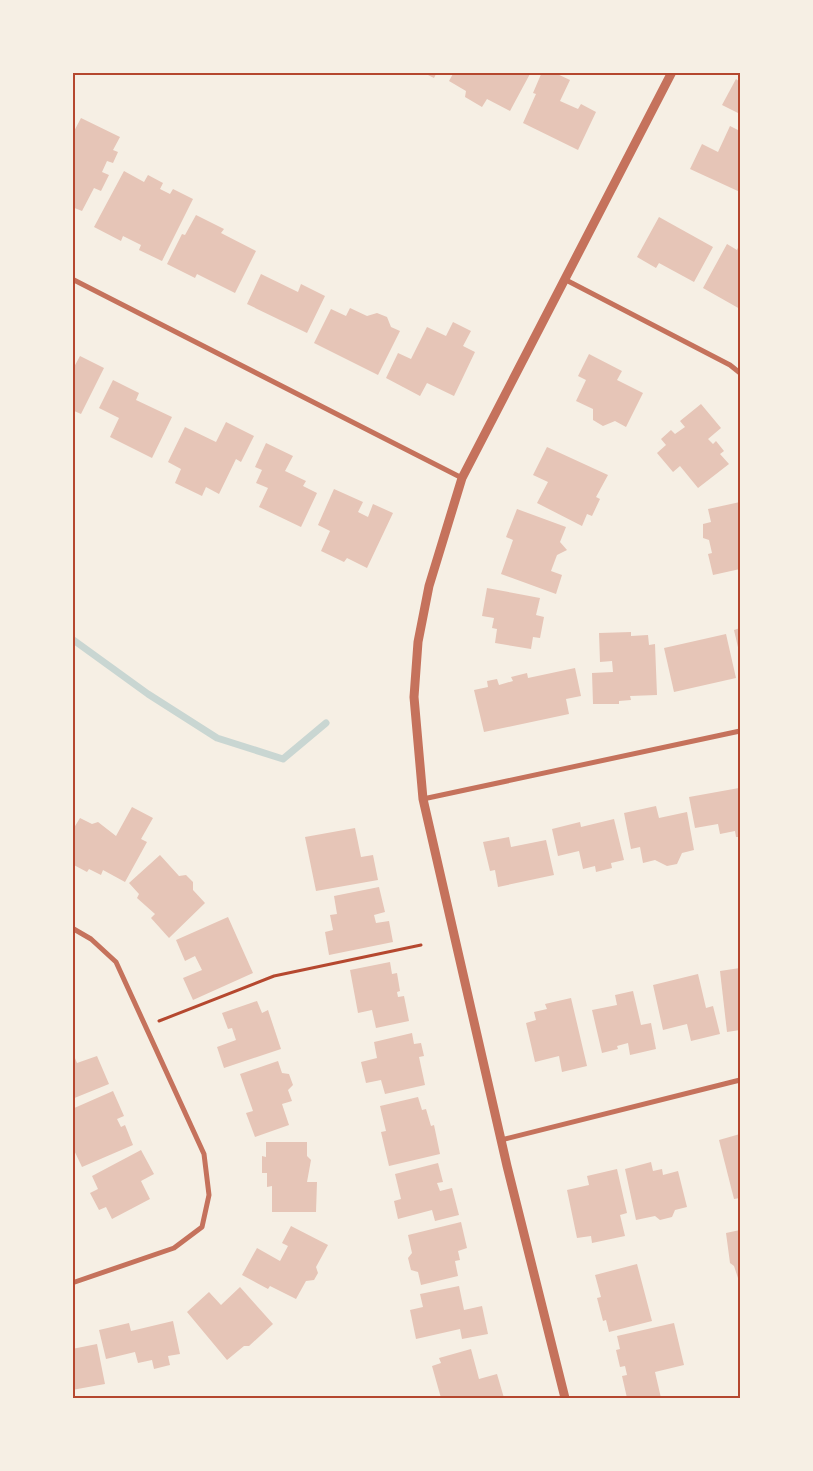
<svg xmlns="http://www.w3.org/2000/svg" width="813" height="1471" font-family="Quicksand,sans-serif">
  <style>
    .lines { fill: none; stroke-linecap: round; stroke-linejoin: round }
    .stream { stroke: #c9d6d2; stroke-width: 7 }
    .building { fill: #e6c5b7 }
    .path { stroke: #b5482f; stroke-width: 3 }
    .minor { stroke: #c5725c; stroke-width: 5 }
    .tertiary { stroke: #c5725c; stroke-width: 9 }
    .neatline { fill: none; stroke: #b5482f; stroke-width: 2 }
  </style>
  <rect width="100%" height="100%" fill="#f6efe4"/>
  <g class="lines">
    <!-- stream -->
    <polyline class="stream" points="72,639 148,694 217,738 283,759 326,723"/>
  </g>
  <!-- building -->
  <g class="building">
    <polygon points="422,72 437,72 434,78"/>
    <polygon points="454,72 531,72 510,111 487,99 482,107 465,97 466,91 449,81"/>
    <polygon points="542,72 553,72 570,80 560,101 578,109 581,104 596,112 578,150 523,123 536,94 533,93"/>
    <polygon points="736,79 740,82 740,114 722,105"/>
    <polygon points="81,118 120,137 113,150 118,152 113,163 107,161 102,172 109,175 101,191 94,188 82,211 72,207 72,135"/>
    <polygon points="730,126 740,131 740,192 690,169 702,144 718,152"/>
    <polygon points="124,171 144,182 148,175 163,183 160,189 170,194 173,189 193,199 162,261 139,250 141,245 123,236 121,241 94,227"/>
    <polygon points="196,215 224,229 221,233 256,251 235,293 197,274 195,278 167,264 182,234 185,235"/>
    <polygon points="659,217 713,247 694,282 659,263 656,268 637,257"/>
    <polygon points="740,243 740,309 703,288 727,244 737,250"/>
    <polygon points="261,274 298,292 301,284 325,296 307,333 247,304"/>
    <polygon points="350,308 367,316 377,313 387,317 391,327 400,331 378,375 314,343 331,309 346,316"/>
    <polygon points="453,322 471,331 463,346 475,352 454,396 427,383 420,396 386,378 398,353 411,359 427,327 446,336"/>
    <polygon points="589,354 622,371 617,380 643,393 626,427 615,421 603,426 593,420 593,409 576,401 586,380 578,376"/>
    <polygon points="80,356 104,368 81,414 72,410 72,366 74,367"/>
    <polygon points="113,380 139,393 136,400 172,417 152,458 110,437 119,418 99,408"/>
    <polygon points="701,404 721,428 708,439 713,444 716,441 724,451 720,454 729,464 698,488 680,466 673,472 657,453 666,445 661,439 671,430 675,434 685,427 680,421"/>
    <polygon points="226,422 254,436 241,462 236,459 219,494 206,487 202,496 175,483 181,469 168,462 185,427 216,442"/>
    <polygon points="266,443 293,456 285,471 306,481 303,486 317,493 301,527 259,507 268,488 256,483 262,470 255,467"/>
    <polygon points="547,447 608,475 596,497 600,499 592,516 587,514 582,526 537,503 548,482 533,475"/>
    <polygon points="334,489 363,502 358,512 368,517 373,504 393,513 367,568 347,558 344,562 321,551 330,531 318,525"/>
    <polygon points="740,502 740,569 713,575 708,554 712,553 709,540 703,538 703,524 711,522 708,509"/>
    <polygon points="517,509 566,527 560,542 567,550 557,555 551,571 562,575 556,594 501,574 513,540 506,537"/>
    <polygon points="487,588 540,598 536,615 544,617 540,638 533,637 531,649 495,643 497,629 492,628 494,618 482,616"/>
    <polygon points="740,628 740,656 734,630"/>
    <polygon points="631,632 631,636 648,635 649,645 655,644 657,695 630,696 631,700 619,701 619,704 593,704 592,673 613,672 612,661 600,662 599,633"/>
    <polygon points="726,634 736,678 674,692 664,648"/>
    <polygon points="575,668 581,696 566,699 569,714 484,732 474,690 488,687 487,681 497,679 499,685 513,681 511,677 527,673 528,678"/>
    <polygon points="739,788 740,837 736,837 735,831 720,834 718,824 695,828 689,797"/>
    <polygon points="656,806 659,818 687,812 694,850 682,853 677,864 667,866 655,860 643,863 640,847 631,849 624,813"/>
    <polygon points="132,807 153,818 141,839 147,842 125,882 103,870 101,875 89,869 87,872 72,864 72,831 80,818 92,824 98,822 116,836"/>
    <polygon points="614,819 624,860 611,863 612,868 596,872 595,866 583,869 579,851 558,856 552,829 580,822 581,827"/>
    <polygon points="355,828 361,857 373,855 378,880 316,891 305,837"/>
    <polygon points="509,837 511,847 546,840 554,875 498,887 495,870 490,871 483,842"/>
    <polygon points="160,855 179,876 186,875 193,882 193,890 205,903 169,938 151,918 155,914 137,898 139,894 129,883"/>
    <polygon points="379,887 385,912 374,915 376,923 389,921 393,942 329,955 325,932 333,930 330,915 337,914 334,896"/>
    <polygon points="228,917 253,973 193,1000 183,978 202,970 195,956 185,961 176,940"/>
    <polygon points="390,962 392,974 397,973 400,991 397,992 398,997 404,996 409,1021 376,1028 372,1010 358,1013 350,970"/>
    <polygon points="740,968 740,1030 727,1032 720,971"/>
    <polygon points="698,974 706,1008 713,1006 720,1034 691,1041 687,1024 663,1030 653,985"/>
    <polygon points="633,991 641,1025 651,1023 656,1049 630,1055 628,1043 617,1046 618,1049 602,1053 592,1010 617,1005 615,995"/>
    <polygon points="571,998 587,1066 562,1072 559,1056 535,1062 526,1023 536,1020 534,1012 547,1009 545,1004"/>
    <polygon points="257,1001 262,1013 268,1010 281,1049 224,1068 217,1047 236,1040 232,1028 228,1029 222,1013"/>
    <polygon points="412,1033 414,1044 421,1043 424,1056 419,1057 425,1085 385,1094 381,1080 366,1083 361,1062 377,1058 374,1042"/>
    <polygon points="72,1051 77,1063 97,1056 109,1084 72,1099"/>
    <polygon points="278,1061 282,1073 289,1074 293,1085 288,1090 292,1101 282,1104 289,1125 255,1137 246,1113 253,1111 240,1074"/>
    <polygon points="113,1091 124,1116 117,1119 121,1127 125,1125 133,1145 82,1167 72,1146 72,1109"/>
    <polygon points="418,1097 422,1110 426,1109 431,1126 434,1125 440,1154 389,1166 381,1132 386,1131 380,1106"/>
    <polygon points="740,1134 740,1198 734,1199 719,1140"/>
    <polygon points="266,1142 307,1142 307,1156 311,1160 307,1182 317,1182 316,1212 272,1212 272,1186 267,1187 267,1173 262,1173 262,1156 266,1157"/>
    <polygon points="141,1150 154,1174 141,1181 150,1199 112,1219 106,1207 99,1210 90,1193 98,1189 92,1176"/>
    <polygon points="651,1162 653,1171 662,1169 663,1175 678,1171 687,1207 675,1210 672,1217 660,1220 655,1216 636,1220 625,1169"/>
    <polygon points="438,1163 443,1182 437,1183 440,1191 452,1188 459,1215 435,1221 432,1210 398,1219 394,1201 401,1199 395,1174"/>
    <polygon points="617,1169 627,1213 620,1215 625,1236 592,1243 591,1236 577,1238 567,1190 589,1185 587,1176"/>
    <polygon points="461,1222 467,1248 458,1251 460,1260 455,1261 458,1276 421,1285 418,1272 411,1270 408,1258 412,1253 408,1235"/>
    <polygon points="291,1226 328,1245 316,1267 318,1273 314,1280 306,1281 296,1299 270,1286 268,1289 242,1275 257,1248 280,1261 288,1246 282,1243"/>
    <polygon points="740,1230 740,1278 738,1278 734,1266 730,1263 726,1233"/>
    <polygon points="637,1264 652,1321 609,1332 606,1320 603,1321 597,1298 601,1297 595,1275"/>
    <polygon points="459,1286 464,1310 482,1306 488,1334 462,1339 460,1329 416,1339 410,1310 423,1307 420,1294"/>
    <polygon points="240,1287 273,1324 249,1346 244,1346 227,1360 187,1312 209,1292 221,1305"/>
    <polygon points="173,1321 180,1354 168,1356 170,1365 154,1369 152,1360 138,1363 135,1352 106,1359 99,1330 129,1323 131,1331"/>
    <polygon points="674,1323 684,1365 655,1372 661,1398 627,1398 622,1376 627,1375 625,1366 620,1367 616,1350 620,1349 617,1336"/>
    <polygon points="97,1344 105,1384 72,1390 72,1349"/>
    <polygon points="471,1349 479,1379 497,1374 504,1398 477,1398 477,1396 468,1398 441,1398 432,1366 441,1363 439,1358"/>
  </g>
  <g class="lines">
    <!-- path -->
    <polyline class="path" points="159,1021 274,976 421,945"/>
    <!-- minor -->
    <g class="minor">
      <polyline points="72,279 462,478"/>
      <polyline points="566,280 730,365 740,373"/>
      <polyline points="423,799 740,731"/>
      <polyline points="72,928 91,939 116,962 204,1154 209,1195 202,1227 174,1248 72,1283"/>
      <polyline points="501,1140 740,1080"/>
    </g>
    <!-- tertiary -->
    <polyline class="tertiary" points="565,1398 507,1166 423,799 414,697 418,642 429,586 462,478 672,72"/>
  </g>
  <!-- border -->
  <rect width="813" height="1471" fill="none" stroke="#f6efe4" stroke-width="148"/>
  <rect x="74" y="74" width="665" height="1323" class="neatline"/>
</svg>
